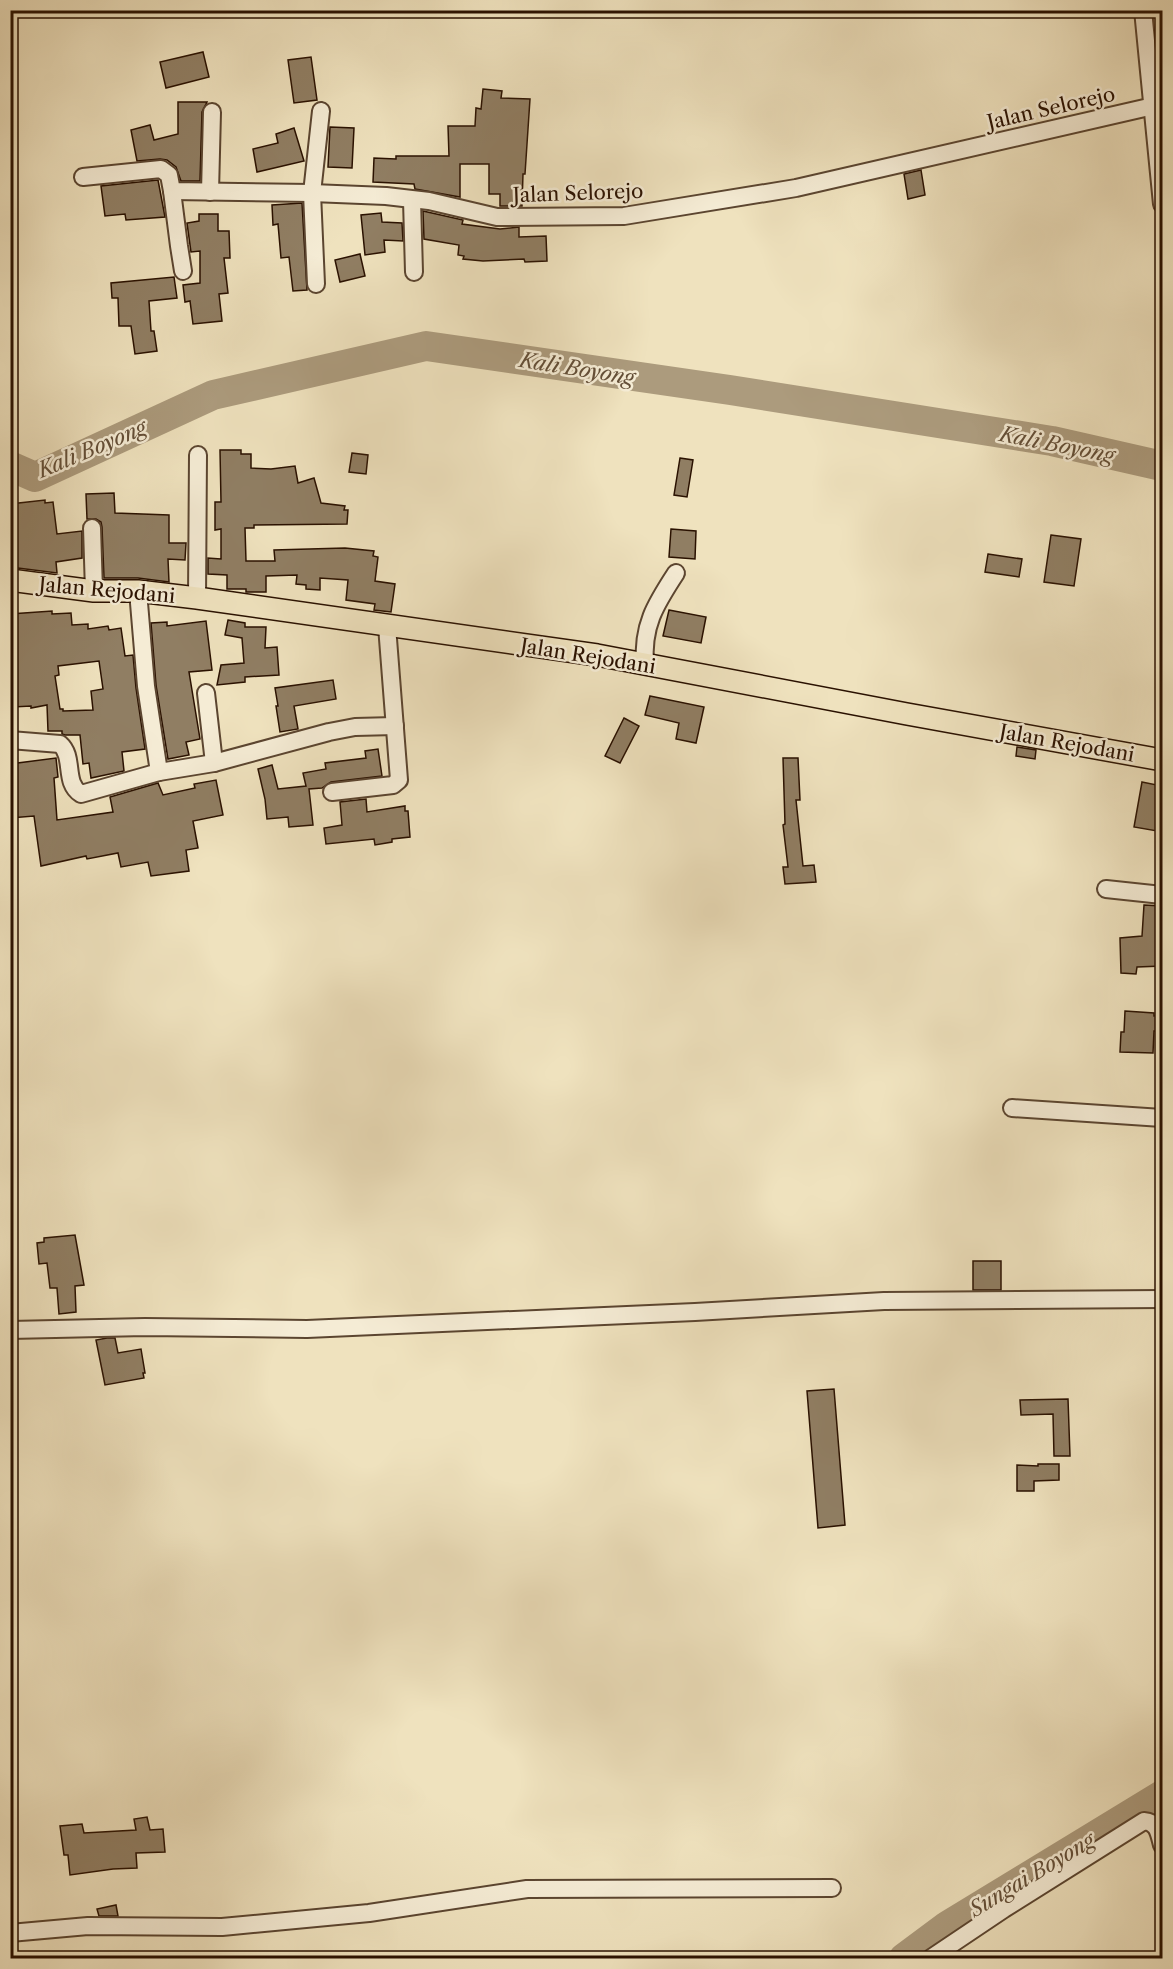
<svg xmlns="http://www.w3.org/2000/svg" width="1173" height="1969" font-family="'Libre Caslon Text',serif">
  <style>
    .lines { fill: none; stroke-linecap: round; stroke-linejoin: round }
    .river { stroke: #ac9b7d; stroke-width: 30 }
    .building { fill: #907e63; stroke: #2a1100; stroke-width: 1.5; fill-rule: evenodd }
    .minor-casing { stroke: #5b4530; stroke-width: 20 }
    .major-casing { stroke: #2a1100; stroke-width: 24 }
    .minor { stroke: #f5ecd5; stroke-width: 16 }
    .major { stroke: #efe2be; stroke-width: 21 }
    .labels { text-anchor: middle; stroke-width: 5; stroke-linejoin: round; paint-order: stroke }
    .street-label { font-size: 20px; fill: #2a1100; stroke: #f5ecd5 }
    .water-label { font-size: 21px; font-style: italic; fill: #644f38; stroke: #f5ecd5 }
  </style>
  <rect width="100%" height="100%" fill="#efe2be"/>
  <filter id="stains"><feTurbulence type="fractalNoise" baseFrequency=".00333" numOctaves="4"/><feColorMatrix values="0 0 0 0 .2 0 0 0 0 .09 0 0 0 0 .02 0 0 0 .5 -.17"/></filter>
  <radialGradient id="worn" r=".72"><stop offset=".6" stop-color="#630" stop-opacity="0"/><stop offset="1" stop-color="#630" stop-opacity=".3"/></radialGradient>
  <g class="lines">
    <!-- river -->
    <g class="river">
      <polyline points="10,466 35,477 213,395 426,346 730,390 1052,441 1162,466"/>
      <polyline points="904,1958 947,1926 1162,1795"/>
    </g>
  </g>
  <!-- building -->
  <g class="building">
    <polygon points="203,52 209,77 166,88 160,62"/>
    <polygon points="311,57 317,100 294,103 288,60"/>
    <polygon points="483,89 502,91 501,98 530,99 525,174 523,174 522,206 500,206 500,194 489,194 489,164 460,164 460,197 415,189 414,184 373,182 374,158 396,159 396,156 449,156 448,126 475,126 476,108 481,109"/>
    <polygon points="178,102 207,102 202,112 200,181 181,181 176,167 167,160 160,159 137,161 131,130 150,125 154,140 178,134"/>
    <polygon points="330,127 354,128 352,168 328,167"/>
    <polygon points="294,128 304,161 257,172 253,149 278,143 276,134"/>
    <polygon points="921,170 925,195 908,199 904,174"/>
    <polygon points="158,180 165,217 126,220 125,214 105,216 101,186"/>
    <polygon points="302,203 307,290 293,291 289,257 281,258 278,224 273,225 272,205"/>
    <polygon points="423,211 463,220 462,224 500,229 519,227 519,237 546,236 547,261 525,262 524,259 483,261 463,259 464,256 458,255 459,245 424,239"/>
    <polygon points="381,213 382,222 402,223 403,241 384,240 385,252 365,255 361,215"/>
    <polygon points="199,214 218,214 218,231 229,231 230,258 224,258 228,293 219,294 222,321 193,324 190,301 185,302 183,285 200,283 200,251 191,252 187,223 199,221"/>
    <polygon points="360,254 365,276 340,282 335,260"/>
    <polygon points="174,277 177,298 149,301 151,331 154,331 157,351 135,354 131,326 119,326 118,298 112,298 111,283"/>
    <polygon points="220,450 241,450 241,454 251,454 251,468 271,469 295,466 298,483 314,478 321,503 345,506 344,510 348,510 347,524 254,525 254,528 245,528 246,561 275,561 274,550 345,548 374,551 373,556 378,557 375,581 395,584 391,612 374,610 375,604 346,600 348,580 320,578 320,590 306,589 306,585 296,584 297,575 266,576 266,592 246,592 246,589 227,589 227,575 208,574 208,558 221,559 221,529 215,530 215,502 221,502"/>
    <polygon points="352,453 368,455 366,474 349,472"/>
    <polygon points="680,458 693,460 687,497 674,495"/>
    <polygon points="114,493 115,513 169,515 169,543 186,543 185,560 168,559 169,582 138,578 104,578 102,527 101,522 96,519 87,519 86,494"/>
    <polygon points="45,500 45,503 53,502 57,534 82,531 82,558 56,562 57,573 10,567 10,504"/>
    <polygon points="671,529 696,531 695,559 669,557"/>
    <polygon points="1051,535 1081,539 1074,586 1044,582"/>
    <polygon points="988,554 1022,559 1019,577 985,572"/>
    <polygon points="669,610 706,617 701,643 663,636"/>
    <path d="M52 611V614L71 613 72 625 88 624V629L108 626 109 630 121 628 125 656 133 655 136 688 145 749 122 752 124 771 91 778 89 763 83 764 80 735H65L62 734V731H48L47 705 31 708V706L13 707 10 614ZM99 661 103 689 91 691 93 710 63 711V709H60L55 676 59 675 58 666Z"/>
    <polygon points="228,620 245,623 245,627 266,627 265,648 277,647 279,675 245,677 245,682 217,685 221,665 244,663 242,638 225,635"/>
    <polygon points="206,621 212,670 189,672 200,739 186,742 189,755 168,759 156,685 151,623 167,622 167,626"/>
    <polygon points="333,680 336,699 294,706 298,729 280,732 276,706 278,706 275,688"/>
    <polygon points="650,696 704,707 696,743 676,739 679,723 645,715"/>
    <polygon points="624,718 639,726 620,763 605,756"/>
    <polygon points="1017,747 1036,750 1035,759 1016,756"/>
    <polygon points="378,749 382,776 331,782 322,788 309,789 313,825 289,827 288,817 267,819 265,799 258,769 272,765 278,789 306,786 303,773 326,769 325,763 366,758 365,751"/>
    <polygon points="56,758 58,777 54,778 57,820 113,812 110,797 158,783 163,795 195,788 194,784 216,780 223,815 193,821 198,848 186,850 189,871 151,876 148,862 121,867 118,853 87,859 86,856 41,866 34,816 10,818 10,764"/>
    <polygon points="783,758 798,758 800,800 796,800 803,866 814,865 816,882 785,884 783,867 788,867 783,825 785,824"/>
    <polygon points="1142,782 1162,786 1162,801 1157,831 1134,827"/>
    <polygon points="366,799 367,812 405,806 405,811 408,811 410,837 392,839 392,842 375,845 374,839 326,844 324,828 342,825 340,802"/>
    <polygon points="1144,905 1162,906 1162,966 1137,967 1136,974 1121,973 1120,938 1142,936"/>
    <polygon points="1125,1011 1154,1013 1154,1016 1162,1015 1162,1031 1154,1031 1153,1053 1120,1052 1121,1032 1124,1032"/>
    <polygon points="75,1235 84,1285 75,1286 76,1312 59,1314 57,1288 50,1288 47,1263 39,1264 37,1243 44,1242 44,1238"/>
    <rect x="973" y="1261" width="28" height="29"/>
    <polygon points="107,1338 115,1338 118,1353 141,1349 145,1373 143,1373 144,1378 105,1385 96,1340"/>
    <polygon points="834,1389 845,1525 818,1528 807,1391"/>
    <polygon points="1068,1399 1070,1456 1054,1456 1053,1414 1021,1415 1020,1400"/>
    <polygon points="1038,1464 1059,1464 1059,1480 1034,1481 1034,1491 1017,1491 1017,1465 1038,1466"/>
    <polygon points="147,1817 150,1830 163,1829 165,1852 136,1853 137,1868 113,1869 70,1875 68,1855 64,1855 60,1826 82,1824 84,1833 136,1830 134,1819"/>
    <polygon points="116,1905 118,1916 99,1916 97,1909"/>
  </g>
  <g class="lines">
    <!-- minor casing -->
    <g class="minor-casing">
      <g id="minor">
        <polyline points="1143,10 1162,204"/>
        <polyline points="83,177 161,169 169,175 172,191 312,193 386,196 429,201 497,217 624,216 796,188 1162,104"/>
        <polyline points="172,191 179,246 183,271"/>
        <polyline points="210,192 212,112"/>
        <polyline points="412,200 414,272"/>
        <polyline points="316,284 312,193 321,111"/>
        <polyline points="92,528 94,591"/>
        <polyline points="197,598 198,455"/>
        <path d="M645 665C642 626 655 605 676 573"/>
        <polyline points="206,693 214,763"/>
        <path d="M10 740 60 744C75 757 63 783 81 794L159 772 146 686 138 591"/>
        <polyline points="159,772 214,763 329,732 355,727 395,726"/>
        <polyline points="332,792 393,785 399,780 387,626"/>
        <polyline points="1106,889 1162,895"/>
        <polyline points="1012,1108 1162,1118"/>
        <polyline points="10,1330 145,1327 307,1329 695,1312 884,1301 1162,1299"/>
        <polyline points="10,1933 88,1926 222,1927 369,1913 527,1889 832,1888"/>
        <path d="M931 1958 1004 1909 1144 1821C1158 1822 1159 1834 1162 1845"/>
      </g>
    </g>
    <!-- major casing -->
    <g class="major-casing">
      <polyline id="major" points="10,580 94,591 138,591 197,598 597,655 907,714 1162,760"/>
    </g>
    <!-- minor -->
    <use href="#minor" class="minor"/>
    <!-- major -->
    <use href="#major" class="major"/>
  </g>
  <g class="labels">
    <!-- street labels -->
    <g class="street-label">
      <text transform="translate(1051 108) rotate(-13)" y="7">Jalan Selorejo</text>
      <text transform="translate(578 193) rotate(-2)" y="7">Jalan Selorejo</text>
      <text transform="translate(107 590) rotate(5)" y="7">Jalan Rejodani</text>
      <text transform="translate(588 656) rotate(9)" y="7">Jalan Rejodani</text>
      <text transform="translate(1067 743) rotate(10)" y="7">Jalan Rejodani</text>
    </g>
    <!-- water labels -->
    <g class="water-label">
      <text transform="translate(577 369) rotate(9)" y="7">Kali Boyong</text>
      <text transform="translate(1057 445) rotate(11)" y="7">Kali Boyong</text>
      <text transform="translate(92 449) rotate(-23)" y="7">Kali Boyong</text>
      <text transform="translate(1032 1875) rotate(-31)" y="7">Sungai Boyong</text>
    </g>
  </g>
  <!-- margin -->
  <rect width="1173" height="1969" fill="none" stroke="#efe2be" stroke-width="36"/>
  <rect x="12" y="12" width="1149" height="1945" fill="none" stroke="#2a1100" stroke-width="3"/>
  <rect x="18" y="18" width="1137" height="1933" fill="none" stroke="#2a1100" stroke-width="1.5"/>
  <rect width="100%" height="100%" filter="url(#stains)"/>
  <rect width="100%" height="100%" fill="url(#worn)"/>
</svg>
